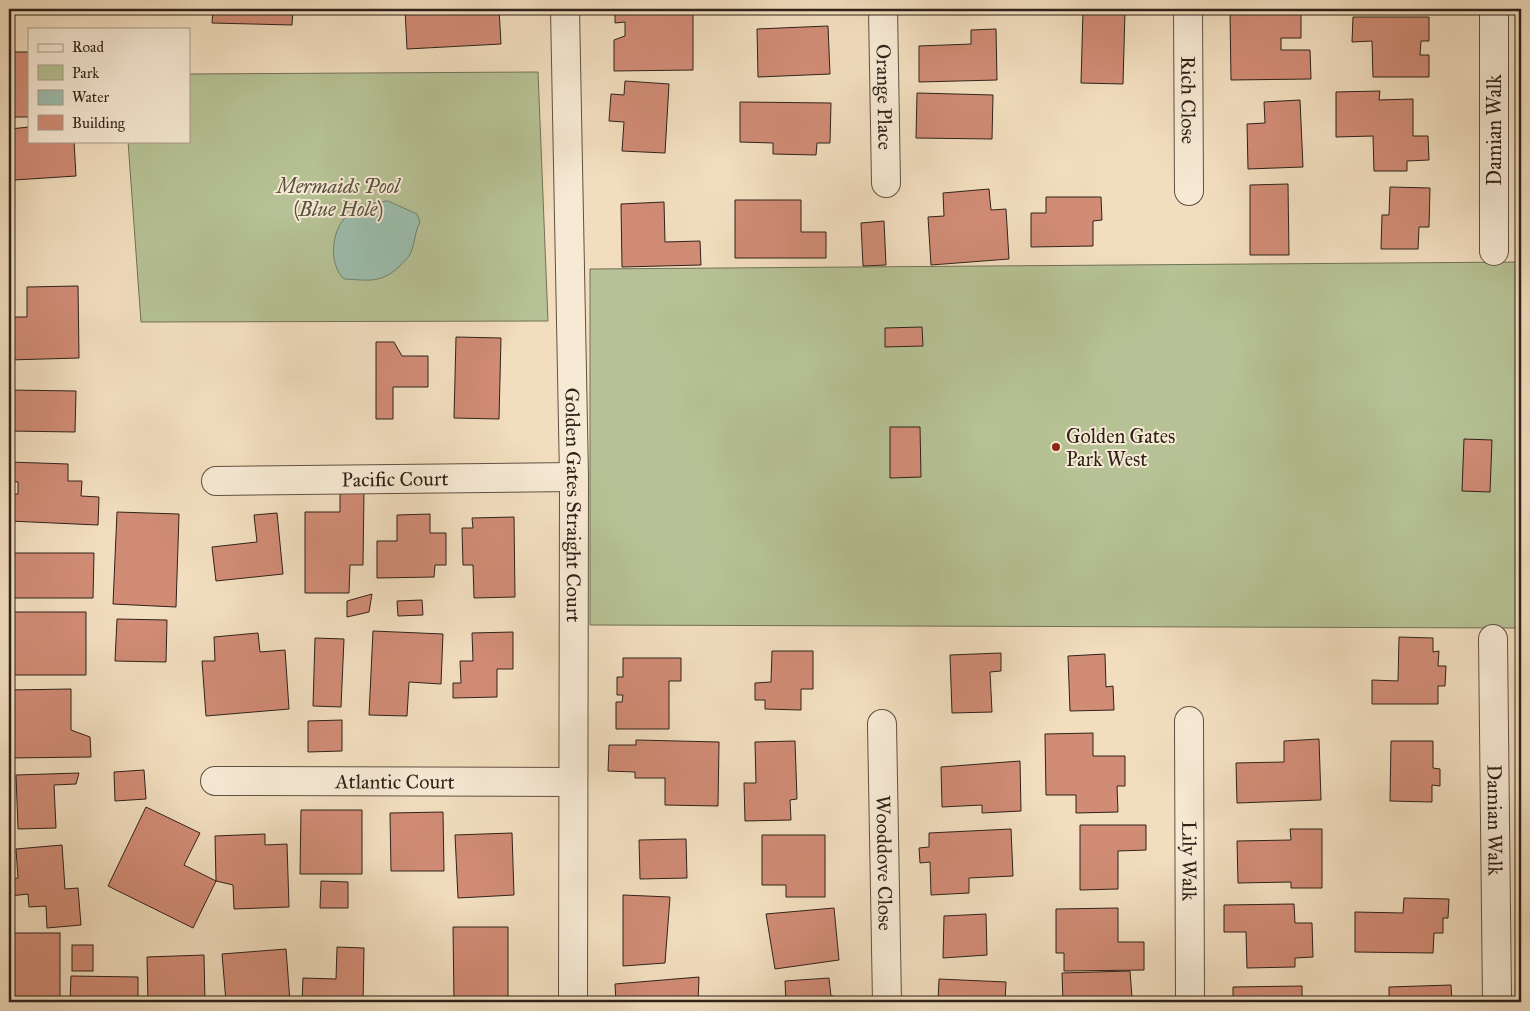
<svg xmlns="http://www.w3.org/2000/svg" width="1530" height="1011" font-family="'IM FELL Great Primer',serif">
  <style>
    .green { fill: #b6c295; stroke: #727257 }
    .water { fill: #9cbdad; stroke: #707f72 }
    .building { fill: #d18c76; stroke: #2f2219 }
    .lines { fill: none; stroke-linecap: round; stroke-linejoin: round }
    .minor-casing { stroke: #605142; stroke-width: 30 }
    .minor { stroke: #f7ead5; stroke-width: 28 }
    .poi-dot { fill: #8f2418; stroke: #f7ead5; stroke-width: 2 }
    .labels { text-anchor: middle; stroke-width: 4; stroke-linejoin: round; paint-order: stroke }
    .street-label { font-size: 20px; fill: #2f2219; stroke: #f7ead5 }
    .park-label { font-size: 20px; font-style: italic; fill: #58523e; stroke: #f7ead5 }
    .poi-label { font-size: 20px; fill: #2f2219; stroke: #f7ead5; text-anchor: start }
  </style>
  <rect width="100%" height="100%" fill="#f2debf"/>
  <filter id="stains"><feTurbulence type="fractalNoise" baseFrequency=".004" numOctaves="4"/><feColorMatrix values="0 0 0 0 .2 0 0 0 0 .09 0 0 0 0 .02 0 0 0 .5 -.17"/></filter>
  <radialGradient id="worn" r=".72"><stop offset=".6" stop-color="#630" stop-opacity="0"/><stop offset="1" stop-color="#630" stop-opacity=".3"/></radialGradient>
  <!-- green -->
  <g class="green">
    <polygon points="538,72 548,321 141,322 128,141 189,141 189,74"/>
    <polygon points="1521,262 1521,628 590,625 590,269"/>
  </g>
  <!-- water -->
  <path class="water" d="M388 201 417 214 420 222C415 231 415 242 411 252 409 258 403 262 399 267 380 284 368 280 344 279 328 264 331 229 348 215 360 206 373 202 388 201Z"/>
  <!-- building -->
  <g class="building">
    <polygon points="67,9 94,9 67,11"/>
    <polygon points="213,9 293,9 292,25 212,23"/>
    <polygon points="405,9 499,9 501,44 407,49"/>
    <polygon points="615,9 693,9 693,70 614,71 614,40 625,36 625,22 615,23"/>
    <polygon points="1083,10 1125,11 1123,84 1081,83"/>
    <polygon points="1301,10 1301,38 1281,38 1281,50 1310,50 1311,79 1231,80 1230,11"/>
    <polygon points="1353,17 1429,17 1429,41 1421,41 1420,55 1429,55 1429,77 1373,77 1372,41 1352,42"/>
    <polygon points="828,26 830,74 758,77 757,29"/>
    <polygon points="996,29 997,80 919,82 919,46 971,44 971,30"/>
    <rect x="9" y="52" width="20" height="65"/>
    <polygon points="625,81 669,84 665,153 622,151 624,122 609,121 611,94 624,95"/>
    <polygon points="1380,91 1379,100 1413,99 1413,136 1428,136 1429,160 1407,161 1407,171 1374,171 1373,136 1336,137 1336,92"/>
    <polygon points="917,93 993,95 992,139 916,138"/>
    <polygon points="1300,100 1303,167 1248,169 1247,124 1265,123 1264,102"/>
    <polygon points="740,102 831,103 830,143 817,143 816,155 773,154 773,143 740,142"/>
    <polygon points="29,127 29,141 74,141 76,176 14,180 10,129"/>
    <polygon points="1288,184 1289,255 1250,255 1250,185"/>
    <polygon points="1390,187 1430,188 1429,227 1419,227 1418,249 1381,249 1382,215 1389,215"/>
    <polygon points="989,189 991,210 1006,209 1009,259 931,265 928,217 944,216 943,193"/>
    <polygon points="1046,197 1101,197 1102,220 1093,221 1093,246 1031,247 1031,213 1046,213"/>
    <polygon points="735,200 801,200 801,232 826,232 826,258 735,258"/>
    <polygon points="664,202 665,242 700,241 701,265 622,267 621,204"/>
    <polygon points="884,221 886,265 863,266 861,223"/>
    <polygon points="78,286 79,358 9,360 9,317 27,317 27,287"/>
    <polygon points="922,327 923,346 885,347 885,328"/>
    <polygon points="456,337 501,338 499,419 454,418"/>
    <polygon points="376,342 394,342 402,356 428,356 428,387 393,387 393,419 376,419"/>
    <polygon points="9,390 76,391 75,432 9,431"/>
    <polygon points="890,427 920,427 921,477 890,478"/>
    <polygon points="1464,439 1492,440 1490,492 1462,491"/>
    <polygon points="9,462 68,464 68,481 82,481 81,496 99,497 98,525 9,521 9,494 18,494 18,482 9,481"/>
    <polygon points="340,490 364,490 363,565 350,565 349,593 305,593 305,512 340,512"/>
    <polygon points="117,512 179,514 176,607 113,604"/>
    <polygon points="277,513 283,574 216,581 212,547 257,542 254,515"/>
    <polygon points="430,514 430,533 446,533 446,565 435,565 434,577 377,578 377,541 397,541 397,515"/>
    <polygon points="514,517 515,597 474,598 473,565 463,565 462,528 473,528 472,518"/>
    <polygon points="9,553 94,553 93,598 9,598"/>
    <polygon points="372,594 369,612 347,617 347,601"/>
    <polygon points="422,600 423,615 398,616 397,601"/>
    <polygon points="11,612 86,612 86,675 12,675"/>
    <polygon points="117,619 167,620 166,662 115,661"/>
    <polygon points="373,631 443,634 441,684 409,682 407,716 369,715"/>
    <polygon points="513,632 513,669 497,669 497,697 453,698 453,683 461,683 460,661 473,661 472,633"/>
    <polygon points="258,633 260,652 285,650 289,709 206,716 202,661 215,661 214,637"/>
    <polygon points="1399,637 1433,638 1433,652 1439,651 1438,666 1446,666 1445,686 1438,686 1438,704 1372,704 1372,680 1398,681"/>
    <polygon points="315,638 344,639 341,707 313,706"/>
    <polygon points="772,651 813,651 813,689 801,689 801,710 765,709 765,700 755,700 755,683 771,682"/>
    <polygon points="1001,653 1001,671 990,672 992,712 952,713 950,655"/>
    <polygon points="1105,654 1106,687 1113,686 1114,710 1070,711 1068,656"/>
    <polygon points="623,658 681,658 681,681 669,681 669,729 616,729 616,702 622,702 623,695 617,695 617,677 623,677"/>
    <polygon points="71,689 71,730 90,737 91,757 9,758 9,690"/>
    <polygon points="342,720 342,751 308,752 308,721"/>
    <polygon points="1093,733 1093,756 1125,756 1125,786 1117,786 1118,812 1076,813 1076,795 1046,795 1045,734"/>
    <polygon points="1319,739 1321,800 1237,803 1236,763 1284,762 1284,741"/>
    <polygon points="636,740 719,742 718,806 665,805 665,778 635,778 635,772 608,771 609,745 636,745"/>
    <polygon points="795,741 797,799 790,800 791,820 745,821 744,783 756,783 755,742"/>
    <polygon points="1391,741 1433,741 1433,768 1440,769 1440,786 1432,785 1432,802 1390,801"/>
    <polygon points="1020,761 1021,811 982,813 982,805 942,807 941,767"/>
    <polygon points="144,770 146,799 115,801 114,772"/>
    <polygon points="79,773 76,784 54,785 56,828 18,829 16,775"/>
    <polygon points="146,807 200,833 184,865 216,881 193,928 108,886"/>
    <polygon points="301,810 362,810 362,874 300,874"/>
    <polygon points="443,812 444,871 391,871 390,813"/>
    <polygon points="1080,825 1146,825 1146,850 1118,851 1118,889 1080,890"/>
    <polygon points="1011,829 1013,876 969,878 969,893 931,895 930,862 920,863 919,848 929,847 929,833"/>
    <polygon points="1290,829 1322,829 1322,888 1291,888 1291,882 1238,883 1237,841 1291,840"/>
    <polygon points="512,833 514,895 458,898 455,835"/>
    <polygon points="265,834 265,845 287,844 289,907 234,909 233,885 216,881 215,836"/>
    <polygon points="762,835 825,835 825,897 786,897 786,885 762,885"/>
    <polygon points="686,839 687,878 640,879 639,840"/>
    <polygon points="62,845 65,889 78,888 81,925 47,928 46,906 29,907 28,894 10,896 9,879 18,878 16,849"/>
    <polygon points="321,881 348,882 348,908 320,908"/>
    <polygon points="623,895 670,897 665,963 623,966"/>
    <polygon points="1404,898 1449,899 1448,918 1443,918 1443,933 1434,933 1433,953 1355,952 1355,912 1403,913"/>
    <polygon points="1294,904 1295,923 1312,923 1313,957 1295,958 1295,967 1247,968 1246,932 1224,932 1224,905"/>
    <polygon points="834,908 839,960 775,969 766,914"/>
    <polygon points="1118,908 1118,942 1144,942 1144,970 1064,971 1064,953 1056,953 1056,909"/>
    <polygon points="986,914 987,955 943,958 944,916"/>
    <polygon points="453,927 508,927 508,1002 454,1002"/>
    <rect x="9" y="933" width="51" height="69"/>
    <rect x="72" y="945" width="21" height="26"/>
    <polygon points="337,947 364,948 363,1002 302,1002 303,978 336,979"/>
    <polygon points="286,949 290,1002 226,1002 222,954"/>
    <polygon points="204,955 205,1002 148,1002 147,957"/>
    <polygon points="1130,971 1132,997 1098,999 1098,1002 1063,1002 1062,973"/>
    <polygon points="71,976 138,977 138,1002 70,1002"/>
    <polygon points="699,977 698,1002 616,1002 615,984"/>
    <polygon points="829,978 831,996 834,996 835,1002 786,1002 785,981"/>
    <polygon points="939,979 1006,982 1005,1002 938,1002"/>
    <polygon points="1451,985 1452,1002 1389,1002 1389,987"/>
    <polygon points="1302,986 1302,1002 1233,1002 1233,987"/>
  </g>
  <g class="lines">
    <!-- minor casing -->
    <g class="minor-casing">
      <g id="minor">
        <path id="s1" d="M565 9 574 477 573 1002"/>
        <path id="s2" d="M883 9 886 183"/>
        <path id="s3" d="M1188 9 1189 191"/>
        <polyline points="1494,251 1494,9"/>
        <path id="s4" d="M216 481 574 477"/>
        <path id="s5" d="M1493 639 1497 1002"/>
        <path id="s6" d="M1189 721 1190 1002"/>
        <path id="s7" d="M882 724 887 1002"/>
        <path id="s8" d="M215 781 573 782"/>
      </g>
    </g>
    <!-- minor -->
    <use href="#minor" class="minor"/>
  </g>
  <!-- markers -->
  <circle class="poi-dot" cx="1056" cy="447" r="5"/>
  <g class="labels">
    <!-- street labels -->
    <g class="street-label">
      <text dy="7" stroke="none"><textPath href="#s2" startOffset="88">Orange Place</textPath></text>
      <text dy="7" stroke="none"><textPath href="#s3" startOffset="91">Rich Close</textPath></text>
      <text transform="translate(1494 130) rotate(-90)" y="7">Damian Walk</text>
      <text dy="7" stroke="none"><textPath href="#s4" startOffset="179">Pacific Court</textPath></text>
      <text dy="7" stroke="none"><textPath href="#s1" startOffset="496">Golden Gates Straight Court</textPath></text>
      <text dy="7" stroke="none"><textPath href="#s8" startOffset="180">Atlantic Court</textPath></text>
      <text dy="7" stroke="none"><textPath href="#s5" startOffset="181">Damian Walk</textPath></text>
      <text dy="7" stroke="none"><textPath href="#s6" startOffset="140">Lily Walk</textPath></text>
      <text dy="7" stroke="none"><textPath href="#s7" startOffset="139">Wooddove Close</textPath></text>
    </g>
    <!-- park labels -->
    <g class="park-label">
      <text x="338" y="193">Mermaids Pool<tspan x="338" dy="23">(Blue Hole)</tspan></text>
    </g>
    <!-- poi labels -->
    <g class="poi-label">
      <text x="1066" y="443">Golden Gates<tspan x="1066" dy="23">Park West</tspan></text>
    </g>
  </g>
  <!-- margin -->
  <rect width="1530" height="1011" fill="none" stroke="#f2debf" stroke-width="30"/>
  <rect x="10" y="10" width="1510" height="991" fill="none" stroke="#2f2219" stroke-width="2.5"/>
  <rect x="15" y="15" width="1500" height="981" fill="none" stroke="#2f2219"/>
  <!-- legend -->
  <rect x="28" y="28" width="162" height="115" fill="#f7ead5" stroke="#a79a8a"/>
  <rect x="38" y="44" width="25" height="8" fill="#f7ead5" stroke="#a79a8a"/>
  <text x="72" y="52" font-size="15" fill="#2f2219">Road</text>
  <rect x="38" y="65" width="25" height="15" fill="#b6c295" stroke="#a79a8a"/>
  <text x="72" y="78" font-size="15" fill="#2f2219">Park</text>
  <rect x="38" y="90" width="25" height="15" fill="#9cbdad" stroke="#a79a8a"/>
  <text x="72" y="102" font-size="15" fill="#2f2219">Water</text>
  <rect x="38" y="115" width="25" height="15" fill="#d18c76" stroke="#a79a8a"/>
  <text x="72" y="128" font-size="15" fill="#2f2219">Building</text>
  <rect width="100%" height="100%" filter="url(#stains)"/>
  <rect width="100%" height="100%" fill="url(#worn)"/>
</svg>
